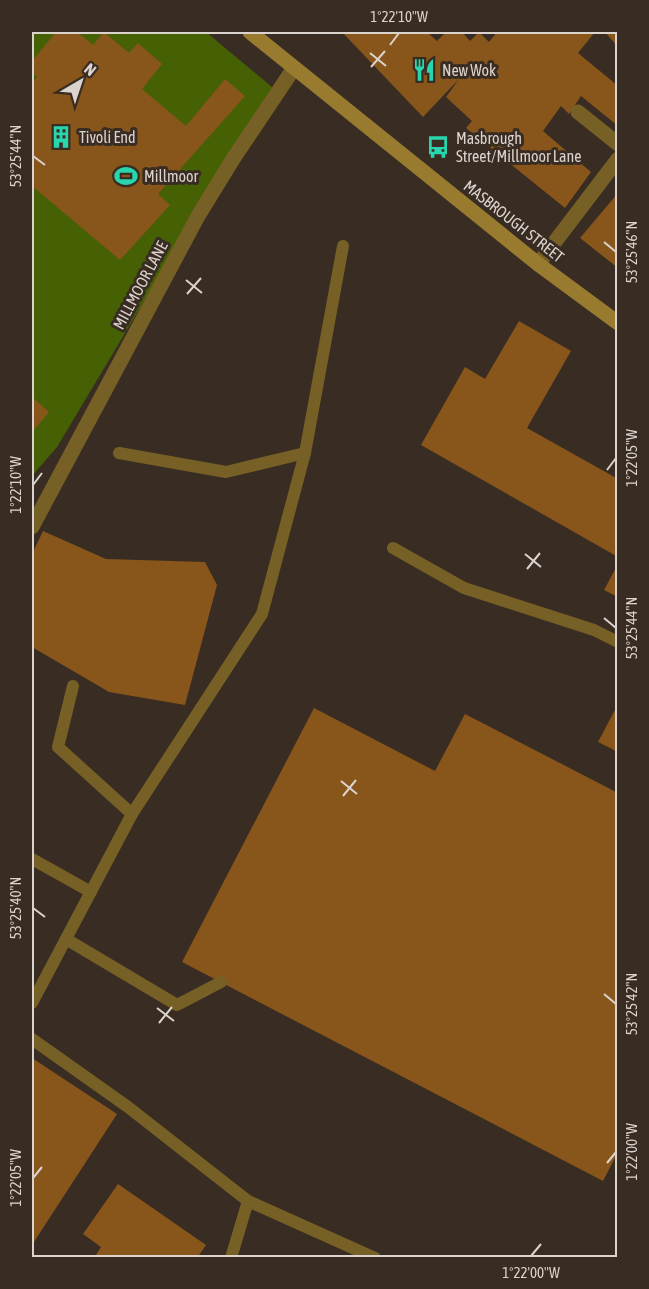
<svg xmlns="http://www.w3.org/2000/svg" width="649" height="1289" font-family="'Asap Condensed',sans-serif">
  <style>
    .green { fill: #466104 }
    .building { fill: #88551a }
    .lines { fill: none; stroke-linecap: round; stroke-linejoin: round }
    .lane { stroke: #776025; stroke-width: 12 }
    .street { stroke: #776025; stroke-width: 15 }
    .secondary { stroke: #997b30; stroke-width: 15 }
    .ticks { fill: none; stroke: #dbd3cd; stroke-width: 2 }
    .labels { text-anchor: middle; stroke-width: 6; stroke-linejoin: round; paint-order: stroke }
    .poi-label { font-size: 16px; fill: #dbd3cd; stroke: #392d23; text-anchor: start }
    .street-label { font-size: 16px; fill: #dbd3cd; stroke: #392d23 }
    .neatline { fill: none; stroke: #dbd3cd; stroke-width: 2 }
    .ticks-label { font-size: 15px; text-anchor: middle; fill: #dbd3cd }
  </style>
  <rect width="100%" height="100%" fill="#392d23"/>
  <!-- green -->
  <polygon class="green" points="32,32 206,32 272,87 57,447 32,476"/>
  <!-- building -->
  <g class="building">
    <polygon points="56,32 77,32 93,45 104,32 129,53 138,43 162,64 142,89 186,126 225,79 245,96 158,194 170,205 120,260 32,186 32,83 37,77 32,72 32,61"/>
    <polygon points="342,32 427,32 437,41 446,32 462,32 470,41 479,32 489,42 497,32 595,32 578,53 618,86 618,126 581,96 569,114 561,106 543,131 591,172 565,208 466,128 472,121 446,97 459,79 423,117"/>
    <polygon points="605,32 618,32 618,47"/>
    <polygon points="618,193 617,212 618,268 580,238"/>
    <polygon points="519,321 571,351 527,428 618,479 618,557 421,445 465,367 485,379"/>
    <polygon points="32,397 49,412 32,432"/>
    <polygon points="43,531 106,559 205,562 217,585 185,705 109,692 32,647 32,554"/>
    <polygon points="618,564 618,597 604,590"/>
    <polygon points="314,708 435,771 465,714 618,793 618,1152 603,1181 182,962"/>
    <polygon points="616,708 618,709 618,752 598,742"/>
    <polygon points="32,1058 117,1114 32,1245"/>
    <polygon points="118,1184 206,1245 197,1258 94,1258 101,1247 83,1234"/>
  </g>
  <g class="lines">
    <!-- lane -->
    <g class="lane">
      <polyline points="119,453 226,472 305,453 343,246"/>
      <polyline points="393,548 464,588 594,630 618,642"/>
      <polyline points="73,686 58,747 132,814"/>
      <polyline points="32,859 91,892"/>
      <polyline points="66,939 177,1005 221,982"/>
      <polyline points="32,1003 132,814 262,614 305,453"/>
      <polyline points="32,1039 128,1107 248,1201 375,1258"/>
      <polyline points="231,1258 248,1201"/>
    </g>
    <!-- street -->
    <g class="street">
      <polyline points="578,112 618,144"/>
      <polyline points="538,264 618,159"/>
      <polyline points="32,527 198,216 233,159 294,68"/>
    </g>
    <!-- secondary -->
    <polyline class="secondary" points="250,32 538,264 618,323"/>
  </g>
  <!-- ticks -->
  <path class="ticks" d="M390 45 399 33M370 53 386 66M371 67 385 51M33 156 45 165M604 242 616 252M186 280 202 293M187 294 201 278M607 470 616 458M33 485 42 473M525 554 541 567M527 569 540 553M604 618 616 628M341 781 357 794M343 796 356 780M33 908 45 917M604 994 616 1004M157 1008 174 1021M159 1023 172 1007M607 1163 616 1152M33 1178 42 1167M531 1256 541 1244"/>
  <!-- icons -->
  <defs>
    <g id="restaurant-bare" transform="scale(1.8)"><path d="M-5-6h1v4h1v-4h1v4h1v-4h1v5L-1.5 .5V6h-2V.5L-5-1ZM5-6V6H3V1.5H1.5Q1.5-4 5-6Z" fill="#29d5ac" stroke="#392d23" stroke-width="2.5" paint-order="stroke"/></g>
    <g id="building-bare" transform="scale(1.8)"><path d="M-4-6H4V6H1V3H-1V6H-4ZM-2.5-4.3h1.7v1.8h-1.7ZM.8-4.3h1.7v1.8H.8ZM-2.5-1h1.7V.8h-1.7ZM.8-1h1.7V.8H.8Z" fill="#29d5ac" stroke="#392d23" stroke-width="2.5" paint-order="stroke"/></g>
    <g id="bus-bare" transform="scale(1.8)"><path d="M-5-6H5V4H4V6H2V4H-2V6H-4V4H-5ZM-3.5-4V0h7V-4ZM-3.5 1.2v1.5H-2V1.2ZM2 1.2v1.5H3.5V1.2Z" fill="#29d5ac" stroke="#392d23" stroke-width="2.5" paint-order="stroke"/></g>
    <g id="stadium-bare" transform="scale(1.8)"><path d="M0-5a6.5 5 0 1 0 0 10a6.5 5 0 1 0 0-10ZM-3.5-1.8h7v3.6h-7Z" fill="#29d5ac" stroke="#392d23" stroke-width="2.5" paint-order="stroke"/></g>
  </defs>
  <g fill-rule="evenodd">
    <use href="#restaurant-bare" x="424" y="70"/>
    <use href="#building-bare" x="61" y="137"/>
    <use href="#bus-bare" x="438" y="147"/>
    <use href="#stadium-bare" x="126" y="176"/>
  </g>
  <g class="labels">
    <!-- poi labels -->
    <g class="poi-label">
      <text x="442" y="76">New Wok</text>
      <text x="79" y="143">Tivoli End</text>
      <text x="456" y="144">Masbrough<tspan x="456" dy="18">Street/Millmoor Lane</tspan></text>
      <text x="144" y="182">Millmoor</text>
    </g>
    <!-- street labels -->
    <g class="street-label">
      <text transform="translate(514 221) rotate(38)" y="6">MASBROUGH STREET</text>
      <text transform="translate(140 285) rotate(-62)" y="6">MILLMOOR LANE</text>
    </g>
  </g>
  <!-- border -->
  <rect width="649" height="1289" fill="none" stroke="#392d23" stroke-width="66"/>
  <!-- north arrow -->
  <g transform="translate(81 81) rotate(39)" stroke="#392d23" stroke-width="4.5" paint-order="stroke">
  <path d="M0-4.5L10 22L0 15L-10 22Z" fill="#dbd3cd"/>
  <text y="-9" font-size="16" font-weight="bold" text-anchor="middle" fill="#dbd3cd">N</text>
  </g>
  <rect x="33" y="33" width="583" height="1223" class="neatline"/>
  <g class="ticks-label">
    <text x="399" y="22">1°22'10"W</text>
    <text transform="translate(16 156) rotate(-90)" y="5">53°25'44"N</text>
    <text transform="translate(632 252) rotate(-90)" y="5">53°25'46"N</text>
    <text transform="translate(632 458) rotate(-90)" y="5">1°22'05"W</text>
    <text transform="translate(16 485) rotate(-90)" y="5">1°22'10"W</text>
    <text transform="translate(632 628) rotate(-90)" y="5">53°25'44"N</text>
    <text transform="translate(16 908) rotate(-90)" y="5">53°25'40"N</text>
    <text transform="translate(632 1004) rotate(-90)" y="5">53°25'42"N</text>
    <text transform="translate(632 1152) rotate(-90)" y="5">1°22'00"W</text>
    <text transform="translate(16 1178) rotate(-90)" y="5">1°22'05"W</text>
    <text x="531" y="1278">1°22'00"W</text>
  </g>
</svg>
